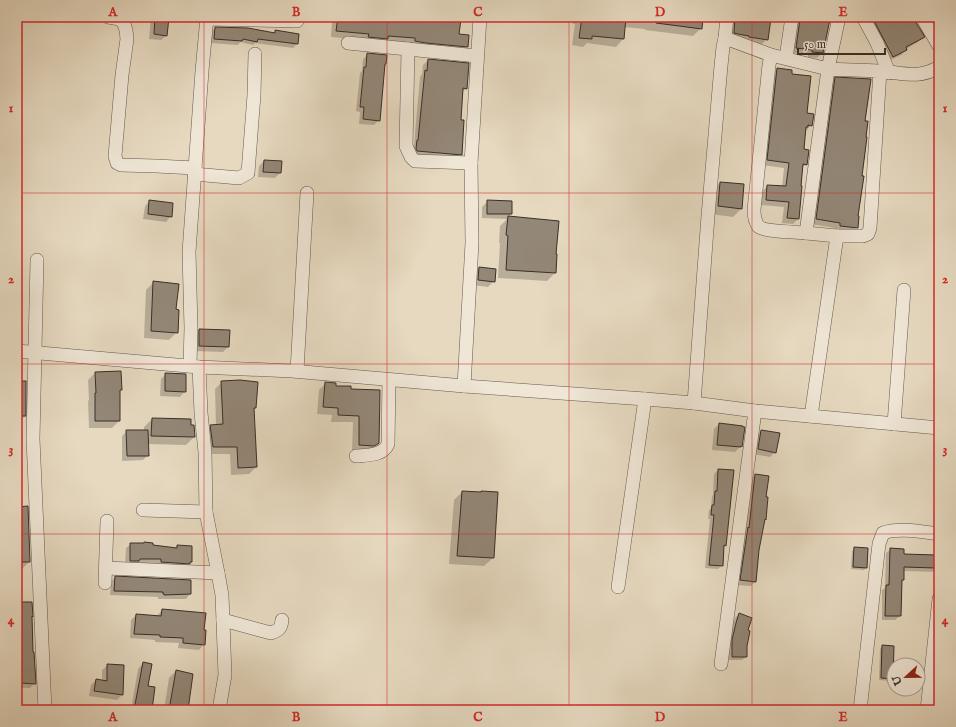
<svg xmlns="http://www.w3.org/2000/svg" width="956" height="727" font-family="'IM FELL English',serif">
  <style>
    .shadow { fill: #0003 }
    .building { fill: #938777; stroke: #3a2e28 }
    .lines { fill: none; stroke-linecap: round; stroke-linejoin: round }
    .minor-casing { stroke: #65594e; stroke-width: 14 }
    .minor { stroke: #efe6d6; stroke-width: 13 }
    .grid { fill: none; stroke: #d62828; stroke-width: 1; stroke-opacity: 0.55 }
    .neatline { fill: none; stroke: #d62828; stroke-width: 1.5 }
    .grid-label { font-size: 13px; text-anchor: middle; font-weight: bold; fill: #d62828 }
  </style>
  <rect width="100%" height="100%" fill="#e6d9c0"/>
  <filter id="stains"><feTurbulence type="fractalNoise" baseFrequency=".005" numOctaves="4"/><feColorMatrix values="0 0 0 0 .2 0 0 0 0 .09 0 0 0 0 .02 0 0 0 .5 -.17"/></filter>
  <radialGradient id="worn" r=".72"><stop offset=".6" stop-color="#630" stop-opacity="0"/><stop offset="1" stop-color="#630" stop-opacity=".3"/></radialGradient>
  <!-- shadow -->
  <g class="shadow">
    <polygon points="151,17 168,17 167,35 161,40 149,39"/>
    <polygon points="336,17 369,17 416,20 418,18 448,23 452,19 458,34 467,47 461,53 363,40 331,37 332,21"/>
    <polygon points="573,17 702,17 701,28 693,36 645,30 645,29 624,27 623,39 616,47 587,43 583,47 572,45 575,24 573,24"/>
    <polygon points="730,17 770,17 767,39 762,44 744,42 729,38"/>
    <polygon points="793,17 829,17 822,53 817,58 808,57 808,54 791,53"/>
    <polygon points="864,17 913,17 923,37 918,42 906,49 906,50 901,55 888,61"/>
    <polygon points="923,17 939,17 939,44"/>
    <polygon points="215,28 273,34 275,31 298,35 297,44 293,48 255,43 253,45 240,42 238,45 210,43 211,32"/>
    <polygon points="368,54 384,65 379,120 374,125 359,124 360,112 356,111 360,73 362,71 363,59"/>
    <polygon points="428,60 466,88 462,93 460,121 461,154 455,159 412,156 412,146 414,145 420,77 422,74 423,65"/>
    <polygon points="777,69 791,75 805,114 811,125 806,131 805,130 803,150 806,164 801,169 798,219 793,224 782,223 784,207 761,205 762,191 768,186 782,187 784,168 762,165 772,75"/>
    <polygon points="835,78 864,122 857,227 851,233 835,231 835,228 811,224 830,84"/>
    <polygon points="264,161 280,173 275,178 258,177 259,166"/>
    <polygon points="720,183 741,209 733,217 710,214 712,191"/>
    <polygon points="150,201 171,216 166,222 143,219 145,206"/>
    <polygon points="488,201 511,214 508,217 558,222 555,255 555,273 547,281 498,278 500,243 499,243 500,226 507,219 482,218 482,207"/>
    <polygon points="479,268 494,281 488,287 473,285 474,273"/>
    <polygon points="154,282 175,310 177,332 169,340 144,338 146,290"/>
    <polygon points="199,330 228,347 223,352 194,351 194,335"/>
    <polygon points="95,373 121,389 119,391 119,421 112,428 89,428 88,401 89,400 88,380"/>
    <polygon points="166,374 185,391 180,397 160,396 161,379"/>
    <polygon points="939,376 939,395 936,394 937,379"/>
    <polygon points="17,382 25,416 17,423"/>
    <polygon points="222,382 255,408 253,410 256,467 249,474 231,475 230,454 206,454 203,433 211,426 216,426 215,389"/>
    <polygon points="326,383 335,387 350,387 378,443 370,451 352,452 353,422 331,422 332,415 317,414 319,390"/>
    <polygon points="152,419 190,426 194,437 186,445 148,444 148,455 143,460 122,461 122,436 127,431 144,431 144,427"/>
    <polygon points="719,424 741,446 735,452 712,450 714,429"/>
    <polygon points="761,431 775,452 770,457 753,454 756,436"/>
    <polygon points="718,470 725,545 723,547 722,565 718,569 705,568 710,519 708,519 709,510 711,508 712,496 713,495 714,474"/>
    <polygon points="755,475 759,550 756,581 751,586 736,585 750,480"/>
    <polygon points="462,492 493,558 484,566 449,564 454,500"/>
    <polygon points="17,508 29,562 22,569 17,569"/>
    <polygon points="131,544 175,548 177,546 191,562 185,568 125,565 126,548"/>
    <polygon points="854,548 866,568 864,570 851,569 852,551"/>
    <polygon points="891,549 903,555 939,556 939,572 903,571 903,579 901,581 900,616 895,620 882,620 882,590 885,588 886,553"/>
    <polygon points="115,577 190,594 186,599 158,599 158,597 110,595 111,582"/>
    <polygon points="17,603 31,617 35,683 30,688 17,688"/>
    <polygon points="162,610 204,644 199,650 178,648 179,643 155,642 155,640 130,638 131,620 136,615 157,616"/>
    <polygon points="739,614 747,631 746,657 742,660 729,660 729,645 732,627 735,618"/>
    <polygon points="883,646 892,679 889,681 879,680 880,649"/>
    <polygon points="143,663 151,710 131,710 138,669"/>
    <polygon points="108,665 123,666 122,695 117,700 89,696 91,685 96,680 102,681 102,670"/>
    <polygon points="176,671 187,710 164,710 169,678"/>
  </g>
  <!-- building -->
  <g class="building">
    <polygon points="155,17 169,17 167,36 154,34"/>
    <polygon points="338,17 380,17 417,20 418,17 419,17 451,22 452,17 461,19 459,34 469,35 468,47 426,43 415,41 415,38 388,36 388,39 368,37 369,34 336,31"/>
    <polygon points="582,17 626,17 624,39 592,36 592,39 579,38"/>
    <polygon points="656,17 703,17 702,29 656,23"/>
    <polygon points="751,17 771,18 768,40 749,37 749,36 738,34 734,33 735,18 751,20"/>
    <polygon points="872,17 914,17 915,21 925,37 906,47 907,50 893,57"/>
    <polygon points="931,17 939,17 939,30"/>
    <polygon points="818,18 830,19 823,53 812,52 812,50 796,48 800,19 817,21"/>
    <polygon points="215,27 248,28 275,33 275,30 299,34 298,44 258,39 257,42 243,39 242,41 214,39"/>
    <polygon points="367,53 387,55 386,64 385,64 380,121 363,119 364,107 360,107 364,67 366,67"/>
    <polygon points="428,59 469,63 467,89 463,88 461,120 464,120 462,155 417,151 416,149 417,140 418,140 425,70 427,71"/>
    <polygon points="777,68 792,70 792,74 811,76 807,113 814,114 812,126 808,125 808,127 806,127 804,149 809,150 807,165 803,164 801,186 802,186 799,219 787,218 789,202 766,200 767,185 786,186 789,163 767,160"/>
    <polygon points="835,77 871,79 865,121 868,121 866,137 867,137 862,176 864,176 858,216 859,216 858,228 840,226 840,223 816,219"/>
    <polygon points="264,160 282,161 281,173 263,172"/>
    <polygon points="720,182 744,184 742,209 718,206"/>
    <polygon points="149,200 173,203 172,217 148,214"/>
    <polygon points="487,200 512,201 512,214 487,214"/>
    <polygon points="508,216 559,221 556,254 557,254 556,273 506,270 508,236 506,235"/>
    <polygon points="479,267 496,269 495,282 478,280"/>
    <polygon points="153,281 179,284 176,309 179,310 178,333 151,331"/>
    <polygon points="199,329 230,330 229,347 199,346"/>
    <polygon points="121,371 122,390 120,390 120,421 95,421 95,393 96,393 95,372"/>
    <polygon points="165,373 186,374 186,392 165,391"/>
    <polygon points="240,380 258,382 256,408 254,408 257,467 238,468 237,447 213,447 210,425 223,424 221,381"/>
    <rect x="17" y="381" width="9" height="35"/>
    <polygon points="325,382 336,383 336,386 351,386 351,389 380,390 379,443 378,444 374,446 359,445 359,416 338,415 338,408 323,407"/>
    <polygon points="152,418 191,419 191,425 194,425 195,437 151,436"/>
    <polygon points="719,423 743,426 743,427 745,427 742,447 741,446 741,447 717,445"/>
    <polygon points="126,430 148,430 149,456 127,456"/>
    <polygon points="761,430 780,433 776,453 758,449"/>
    <polygon points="718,469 734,470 727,537 726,546 724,545 723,566 709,565 714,515 711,515 712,505 714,505 715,491 717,491"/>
    <polygon points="755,474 769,476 766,497 768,497 766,520 765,519 759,550 756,582 740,580 748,527 749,528"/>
    <polygon points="462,491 481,492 481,491 498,492 494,558 457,556"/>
    <polygon points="28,506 30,562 17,562 17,507"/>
    <polygon points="144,542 153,543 153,545 177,548 177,545 192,546 192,562 190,562 190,564 161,562 161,559 140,559 139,561 130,561 130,543 144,543"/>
    <polygon points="854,547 868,548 867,568 853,567"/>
    <polygon points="890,548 904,549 904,554 936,555 936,568 904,567 904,580 902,580 901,616 885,616 886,585 889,585"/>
    <polygon points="115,576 191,580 191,594 164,595 164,594 163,594 163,592 114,591"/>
    <polygon points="17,602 32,602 33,617 32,616 33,652 34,652 36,684 20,683 20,669 17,669"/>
    <polygon points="162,609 206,613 204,630 206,630 205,645 183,643 183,638 160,637 160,635 134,634 136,614 161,616"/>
    <polygon points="739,613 752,618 748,630 750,631 747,646 747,657 732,657 732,640 736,623"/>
    <polygon points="882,645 894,646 893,679 881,678"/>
    <polygon points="143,662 152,664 148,686 155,687 152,710 134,710"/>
    <polygon points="107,664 124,665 123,695 94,691 96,679 107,681"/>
    <polygon points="176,670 193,674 188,710 169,710"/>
  </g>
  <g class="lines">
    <!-- minor casing -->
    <g class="minor-casing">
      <g id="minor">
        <polyline points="108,17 120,19 124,24 126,30 127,39 122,75 115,156 117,163 121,165 156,166 195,168"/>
        <polyline points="863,17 877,43 889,73"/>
        <polyline points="922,17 939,46"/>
        <polyline points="207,19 297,21"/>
        <polyline points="725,38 727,17"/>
        <polyline points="348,43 477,56"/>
        <polyline points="408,49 406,146 411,157 415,161 471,163"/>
        <path d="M771 55 769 65 754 210C754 216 755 221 758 226 763 232 797 232 806 233"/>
        <polyline points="786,58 792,17"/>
        <path d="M880 71 870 228 868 234 863 236H837L806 233 828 69C845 70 861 70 878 71 901 72 918 80 939 67"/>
        <polyline points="194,174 239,178 248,173 254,95 255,54"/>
        <polyline points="37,260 33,439 45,710"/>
        <polyline points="17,351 199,367 292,371 464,386 645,399 694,403 755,411 939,428"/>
        <polyline points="190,366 191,328 189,252 202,71 207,17"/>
        <polyline points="199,367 201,413 205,452 206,512 218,573 222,595 225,675 219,710"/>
        <polyline points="297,371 307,193"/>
        <polyline points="464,386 472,243 471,163 480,17"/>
        <polyline points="694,403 708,216 721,66 723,47 725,38 771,55 828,69 839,17"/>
        <polyline points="811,416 837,236"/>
        <polyline points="894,424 904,290"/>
        <path d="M356 456C367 455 383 456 388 444L389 380"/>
        <polyline points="143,510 206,512"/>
        <polyline points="106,568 218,573"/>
        <polyline points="105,583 107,521"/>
        <polyline points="618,587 645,399"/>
        <path d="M223 620 271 633C279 630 281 629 282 620"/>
        <polyline points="721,664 755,411"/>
        <path d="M860 710 879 544 883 533C898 527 923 532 939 534"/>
        <polyline points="927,710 939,599"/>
      </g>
    </g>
    <!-- minor -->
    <use href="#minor" class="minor"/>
  </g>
  <!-- grid -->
  <path class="grid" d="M204 17V710M387 17V710M569 17V710M752 17V710M17 193H939M17 364H939M17 534H939"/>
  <!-- margin -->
  <rect width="956" height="727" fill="none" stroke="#e6d9c0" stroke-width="44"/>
  <!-- north arrow -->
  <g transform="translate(906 677) rotate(248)"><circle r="19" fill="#efe6d6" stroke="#a79c90"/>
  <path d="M0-3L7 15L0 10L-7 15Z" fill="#8f2418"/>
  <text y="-6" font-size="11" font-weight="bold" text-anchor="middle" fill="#3a2e28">U</text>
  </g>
  <!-- scale -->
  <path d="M798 48v6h87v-6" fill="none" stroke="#3a2e28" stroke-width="2"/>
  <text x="804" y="48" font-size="12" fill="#3a2e28" stroke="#efe6d6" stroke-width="3" paint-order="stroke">50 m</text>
  <rect x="22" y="22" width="912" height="683" class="neatline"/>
  <g class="grid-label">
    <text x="113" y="16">A</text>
    <text x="296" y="16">B</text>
    <text x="478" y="16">C</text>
    <text x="660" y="16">D</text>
    <text x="843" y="16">E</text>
    <text x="11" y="112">1</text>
    <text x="945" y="112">1</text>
    <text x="11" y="283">2</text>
    <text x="945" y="283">2</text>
    <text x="11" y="453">3</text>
    <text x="945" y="453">3</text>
    <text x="11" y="624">4</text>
    <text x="945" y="624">4</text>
    <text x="113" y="721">A</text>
    <text x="296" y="721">B</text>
    <text x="478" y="721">C</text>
    <text x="660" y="721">D</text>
    <text x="843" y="721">E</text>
  </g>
  <rect width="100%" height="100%" filter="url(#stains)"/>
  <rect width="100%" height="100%" fill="url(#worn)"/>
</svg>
